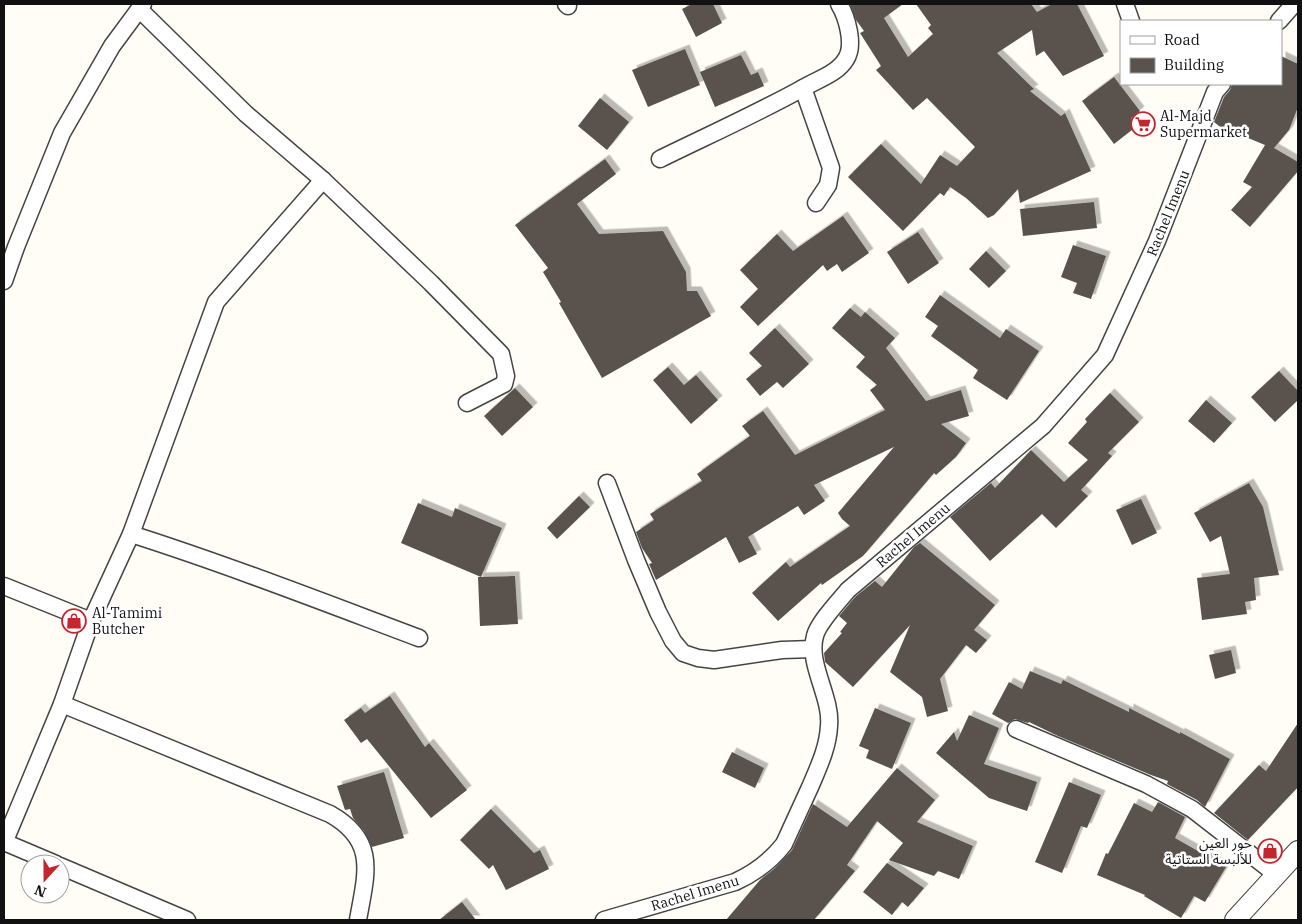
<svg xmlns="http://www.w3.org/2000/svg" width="1302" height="924" font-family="'IBM Plex Serif','Noto Sans Arabic',serif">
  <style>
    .building { fill: #5a524d; filter: url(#shadow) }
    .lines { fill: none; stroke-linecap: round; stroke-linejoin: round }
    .minor-casing { stroke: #444; stroke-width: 19 }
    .tertiary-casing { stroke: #444; stroke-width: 22 }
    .minor { stroke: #fff; stroke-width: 16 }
    .tertiary { stroke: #fff; stroke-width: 20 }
    .labels { text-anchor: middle; stroke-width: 5; stroke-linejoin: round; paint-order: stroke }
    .poi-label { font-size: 14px; fill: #111; stroke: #fff; text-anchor: start }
    .street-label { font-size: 14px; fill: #111; stroke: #fff }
  </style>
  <defs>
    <filter id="shadow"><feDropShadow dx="4.5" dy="-4.5" stdDeviation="0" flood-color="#0004"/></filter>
  </defs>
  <rect width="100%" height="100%" fill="#fffdf5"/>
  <!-- building -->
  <g class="building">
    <polygon points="692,4 713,4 722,23 696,37 682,9"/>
    <polygon points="850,4 903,4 884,18 908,57 933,34 928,28 931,25 916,4 1031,4 1037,12 1052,4 1077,4 1104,56 1063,76 1044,51 1036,56 1032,30 997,53 1034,89 1030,91 1061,116 1065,113 1091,171 1020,203 1018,189 994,215 988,218 966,198 950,187 944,196 940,193 903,231 848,177 881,144 921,184 940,155 957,166 975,147 927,98 913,110 876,70 881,66 860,33 864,31 856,20"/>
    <polygon points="685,49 700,85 648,107 632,70"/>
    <polygon points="741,55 751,75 758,72 764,86 715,107 700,72"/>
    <polygon points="1281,56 1298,64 1298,107 1289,130 1274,148 1298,162 1298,171 1250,227 1231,210 1252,187 1243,182 1265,145 1219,126 1214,122 1224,97 1230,90 1232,84 1281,84"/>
    <polygon points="1114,77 1140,111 1131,118 1137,126 1114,144 1082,101"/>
    <polygon points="600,98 629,122 607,150 578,126"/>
    <polygon points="605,159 616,174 577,204 599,234 663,231 686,272 687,291 697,291 711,316 602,378 559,303 561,302 543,272 548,268 515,225"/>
    <polygon points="1094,202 1097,228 1023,236 1020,209"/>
    <polygon points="843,216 869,253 842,272 837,264 827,271 823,265 758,326 740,307 758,289 740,270 777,234 793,251"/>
    <polygon points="918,232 939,263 908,284 887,252"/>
    <polygon points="1073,245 1106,256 1091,299 1073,293 1077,283 1061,277"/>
    <polygon points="986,251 1006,271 989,288 969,269"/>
    <polygon points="940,295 1000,338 1006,329 1039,351 1007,400 973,378 978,370 931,336 938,326 925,317"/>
    <polygon points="850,308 861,317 865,312 895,338 886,348 926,401 961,390 969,416 941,424 966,443 956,457 936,475 934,473 863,556 822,585 821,583 778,621 752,593 786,562 790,567 850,526 842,519 838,513 894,447 814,485 825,501 804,515 798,506 748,537 757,554 739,563 726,537 656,580 649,564 652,563 642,548 636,532 654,520 650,514 702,481 697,474 750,436 742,426 763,411 795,455 885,410 870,390 877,385 856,367 865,357 832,328"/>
    <polygon points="775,328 809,364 783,388 777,382 760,396 746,379 762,366 749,353"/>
    <polygon points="668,367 684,385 696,375 718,400 691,424 653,380"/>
    <polygon points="1279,371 1298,391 1298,400 1275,422 1251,397"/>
    <polygon points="515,388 533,407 502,436 484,416"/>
    <polygon points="1110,393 1139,422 1108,453 1112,456 1081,490 1088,496 1056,528 1042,514 990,561 950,517 991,483 995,488 1031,450 1064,482 1088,460 1068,443 1087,422 1085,419"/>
    <polygon points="1206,400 1232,423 1214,443 1188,421"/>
    <polygon points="1249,483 1263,507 1279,575 1254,578 1256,600 1245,602 1247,614 1202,620 1197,578 1230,574 1221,536 1210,542 1194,513"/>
    <polygon points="579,496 590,507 557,539 547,528"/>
    <polygon points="1141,499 1157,533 1132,545 1116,510"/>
    <polygon points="418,503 452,517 455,508 502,528 481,577 401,543"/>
    <polygon points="920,543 995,605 974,630 987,640 976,653 966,645 940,679 948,711 927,717 922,697 890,672 910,625 853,687 825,662 824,653 842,633 840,632 847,623 839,616 855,597 875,581 882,587 914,547"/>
    <polygon points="515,576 518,624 480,626 478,577"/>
    <polygon points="1231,650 1236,673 1215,679 1209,655"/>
    <polygon points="1030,671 1061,684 1063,680 1129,712 1129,708 1180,734 1180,732 1230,759 1205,807 1197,800 1167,784 1168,781 1151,775 1058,736 1029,722 1028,723 1015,719 1008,723 992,714 1009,682 1022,689"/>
    <polygon points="390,696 425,747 429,743 467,790 431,818 367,739 361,743 344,720 361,708 365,713"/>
    <polygon points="875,708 911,723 892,769 866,758 869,750 859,746"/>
    <polygon points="969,715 999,728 984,764 1037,782 1027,811 989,798 936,753 954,732 957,741"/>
    <polygon points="1298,723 1298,787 1248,840 1214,813 1259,765 1266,771"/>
    <polygon points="732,752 764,768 755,788 722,772"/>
    <polygon points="897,768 935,800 917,822 973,846 959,879 938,871 934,876 889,860 903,843 877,821 847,865 855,871 814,920 726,920 760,880 774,869 792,850 813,804 847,827"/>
    <polygon points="384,772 404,838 372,847 364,831 353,818 350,809 345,810 337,786"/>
    <polygon points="1069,782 1101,795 1087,828 1081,826 1062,873 1035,862"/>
    <polygon points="1158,802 1185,817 1175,838 1226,867 1205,902 1194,896 1181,918 1144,896 1145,895 1097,875 1106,853 1108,854 1134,803 1152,812"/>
    <polygon points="491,809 534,853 540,850 549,869 506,890 493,865 489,869 460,840"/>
    <polygon points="887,863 924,888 908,907 902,902 892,915 863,892"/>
    <polygon points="462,902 476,920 439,920"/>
  </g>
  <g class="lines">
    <!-- minor casing -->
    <g class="minor-casing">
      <g id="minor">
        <polyline points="566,4 568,6"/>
        <polyline points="1125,4 1131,21"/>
        <polyline points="139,9 246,114 323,180 431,283 501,354 506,376 504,384 467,403"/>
        <polyline points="1279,21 1294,4"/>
        <polyline points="803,88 831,168 828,185 816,203"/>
        <path d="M660 159C709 135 758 113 805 87 819 79 838 73 846 59 855 45 847 17 839 4"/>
        <polyline points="4,281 16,247 62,133 112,46 143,4"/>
        <polyline points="607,483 636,560 658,612 673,641 683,653 698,658 714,660 782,650 813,649"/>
        <path d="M131 534C228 565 323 602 419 638"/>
        <polyline points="4,586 91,621"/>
        <path d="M62 704 330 814C378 841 366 874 358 920"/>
        <polyline points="1016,729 1146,784 1192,809 1277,875"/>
        <polyline points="4,842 56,864"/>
        <polyline points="4,843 62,704 91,621 131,534 216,302 323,180"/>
        <polyline points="60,866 187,920"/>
        <path d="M604 920 735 882C755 873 770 862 784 844 793 824 802 805 811 785 819 766 828 747 829 726 832 697 807 664 815 636 818 623 839 601 848 590L1043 426 1105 355 1157 241 1215 92 1222 84"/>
      </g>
    </g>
    <!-- tertiary casing -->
    <g class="tertiary-casing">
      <polyline id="tertiary" points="1235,920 1298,851"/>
    </g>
    <!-- minor -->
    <use href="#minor" class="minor"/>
    <!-- tertiary -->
    <use href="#tertiary" class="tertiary"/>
  </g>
  <!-- icons -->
  <defs>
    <g id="supermarket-ring" transform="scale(1.25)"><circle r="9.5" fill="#fff" stroke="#c4262e" stroke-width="1.5"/><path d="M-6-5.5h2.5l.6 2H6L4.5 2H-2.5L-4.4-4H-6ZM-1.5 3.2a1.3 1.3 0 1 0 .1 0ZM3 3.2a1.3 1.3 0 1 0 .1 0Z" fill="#c4262e"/></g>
    <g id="shop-ring" transform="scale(1.25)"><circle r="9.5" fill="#fff" stroke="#c4262e" stroke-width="1.5"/><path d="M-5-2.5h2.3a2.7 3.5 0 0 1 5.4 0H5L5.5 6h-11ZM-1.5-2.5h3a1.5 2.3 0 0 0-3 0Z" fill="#c4262e"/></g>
  </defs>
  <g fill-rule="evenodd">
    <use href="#supermarket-ring" x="1143" y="124"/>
    <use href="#shop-ring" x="74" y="621"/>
    <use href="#shop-ring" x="1270" y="851"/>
  </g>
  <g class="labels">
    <!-- poi labels -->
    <g class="poi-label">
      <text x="1160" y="121">Al-Majd<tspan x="1160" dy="16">Supermarket</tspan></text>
      <text x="92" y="618">Al-Tamimi<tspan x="92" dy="16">Butcher</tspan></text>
      <text x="1252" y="848" text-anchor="end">حور العين<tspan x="1252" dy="16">للألبسة الستاتية</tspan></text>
    </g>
    <!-- street labels -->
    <g class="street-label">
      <text transform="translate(1168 213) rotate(-68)" y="5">Rachel Imenu</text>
      <text transform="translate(913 535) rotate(-40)" y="5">Rachel Imenu</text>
      <text transform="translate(695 893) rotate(-17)" y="5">Rachel Imenu</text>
    </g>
  </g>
  <!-- border -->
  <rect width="1302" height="924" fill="none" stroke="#111111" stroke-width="10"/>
  <!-- legend -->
  <rect x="1120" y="20" width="162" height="65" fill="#ffffff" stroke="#a0a0a0"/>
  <rect x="1130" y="36" width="25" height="8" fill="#ffffff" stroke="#a0a0a0"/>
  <text x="1164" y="45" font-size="15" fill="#111111">Road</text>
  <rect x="1130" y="58" width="25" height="15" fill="#5a524d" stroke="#a0a0a0"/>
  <text x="1164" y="70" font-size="15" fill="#111111">Building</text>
  <!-- north arrow -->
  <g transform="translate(45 879) rotate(201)"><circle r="24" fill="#ffffff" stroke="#a0a0a0"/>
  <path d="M0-4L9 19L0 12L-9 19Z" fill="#c4262e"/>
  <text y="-8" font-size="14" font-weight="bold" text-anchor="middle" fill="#111111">N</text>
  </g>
</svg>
